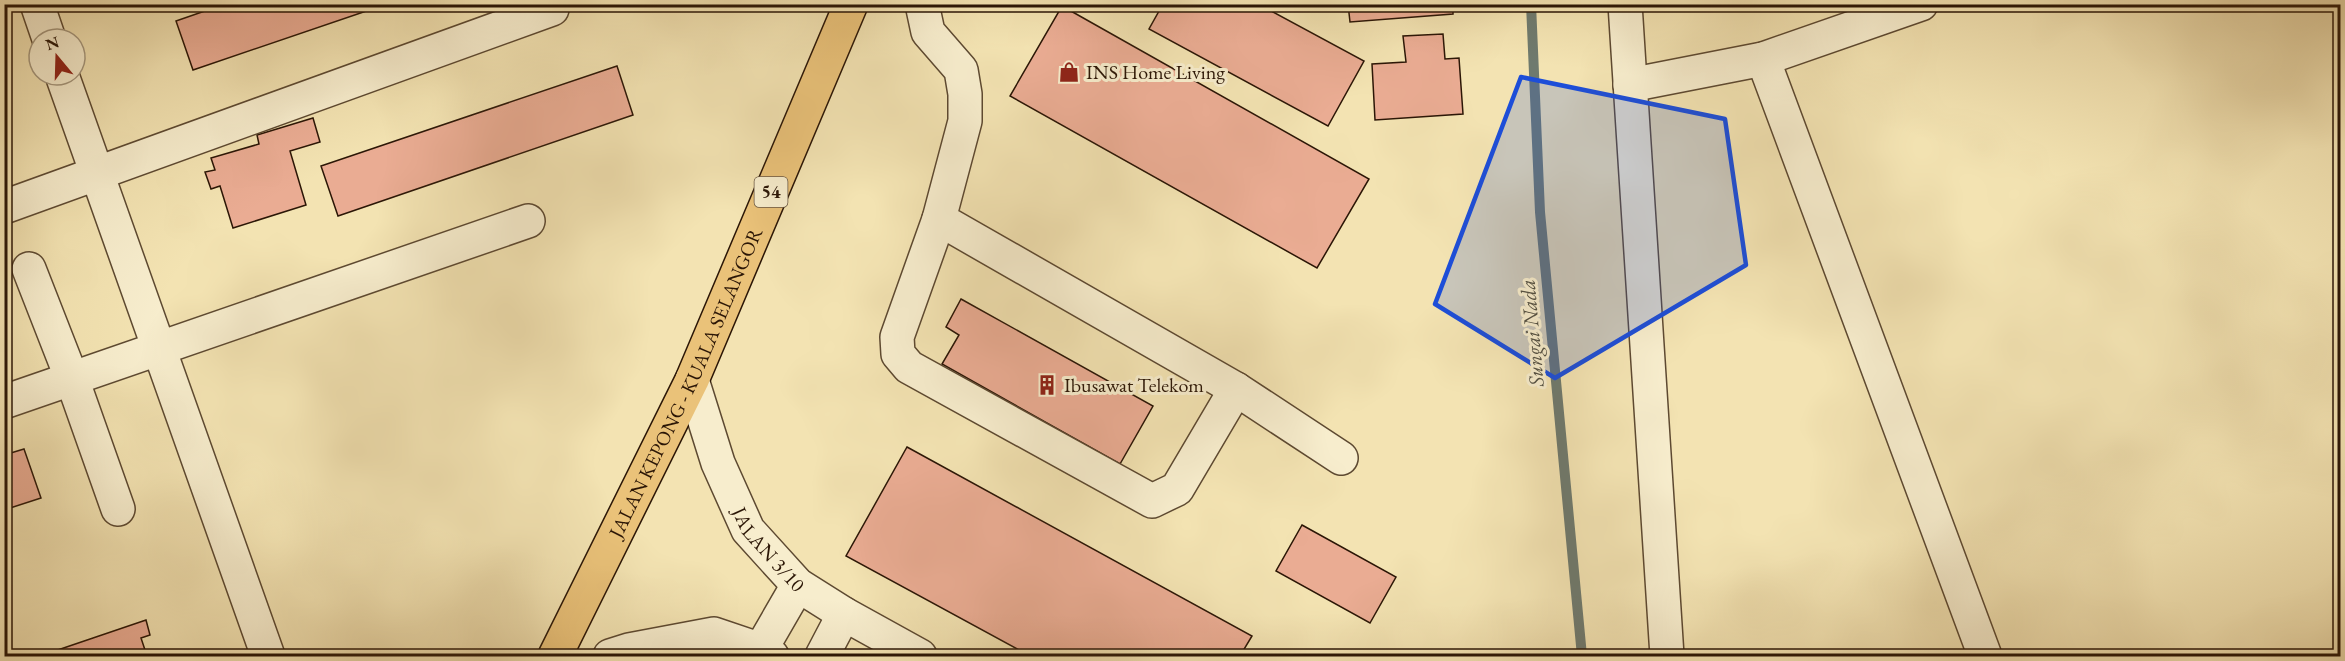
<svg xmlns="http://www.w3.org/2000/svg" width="2345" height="661" font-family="'EB Garamond',serif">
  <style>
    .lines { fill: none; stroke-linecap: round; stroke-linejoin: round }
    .stream { stroke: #6f7a6e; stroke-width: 10 }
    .building { fill: #eaac93; stroke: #2b1606; stroke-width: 1.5 }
    .minor-casing { stroke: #5d4931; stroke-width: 36 }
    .highway-casing { stroke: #2b1606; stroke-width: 36 }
    .minor { stroke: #f7edcd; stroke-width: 33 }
    .highway { stroke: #eac279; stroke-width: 33 }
    .marked { fill: #1d4ed8; fill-opacity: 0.2; stroke: #1d4ed8; stroke-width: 4.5; stroke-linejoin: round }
    .labels { text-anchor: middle; stroke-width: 6; stroke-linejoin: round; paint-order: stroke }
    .shield { fill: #f7edcd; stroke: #685642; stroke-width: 1.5 }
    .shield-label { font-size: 18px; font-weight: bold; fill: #2b1606 }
    .poi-label { font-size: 20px; fill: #2b1606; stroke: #f7edcd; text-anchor: start }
    .street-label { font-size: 20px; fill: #2b1606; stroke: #f7edcd }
    .water-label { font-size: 21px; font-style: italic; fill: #535043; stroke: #f7edcd }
  </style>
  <rect width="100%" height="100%" fill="#f3e3b2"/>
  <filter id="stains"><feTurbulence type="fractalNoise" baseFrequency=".00333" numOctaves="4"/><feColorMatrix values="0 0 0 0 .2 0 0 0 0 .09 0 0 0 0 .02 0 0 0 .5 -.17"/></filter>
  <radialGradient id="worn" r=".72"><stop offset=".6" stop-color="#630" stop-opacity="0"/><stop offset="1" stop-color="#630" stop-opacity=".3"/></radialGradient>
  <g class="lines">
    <!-- stream -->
    <polyline class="stream" points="1531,4 1540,212 1582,656"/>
  </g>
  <!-- building -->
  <g class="building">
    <polygon points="225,4 387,4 193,70 176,21"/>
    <polygon points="1163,4 1258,4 1364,61 1328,126 1149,29"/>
    <polygon points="1348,4 1453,4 1453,14 1350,22"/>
    <polygon points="1062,6 1369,179 1317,268 1010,96"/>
    <polygon points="1443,34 1445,59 1459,58 1463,114 1375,120 1372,64 1406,62 1403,36"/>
    <polygon points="617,66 633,115 338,216 321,166"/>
    <polygon points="313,118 320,142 290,151 306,205 233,228 220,186 211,189 205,172 215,170 211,158 259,144 257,135"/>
    <polygon points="961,299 1153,406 1120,464 942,364 959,335 946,327"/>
    <polygon points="907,447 1252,636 1240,656 1030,656 846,556"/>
    <polygon points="24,449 41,498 4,510 4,455"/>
    <polygon points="1302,525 1396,577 1370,623 1276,571"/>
    <polygon points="146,620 150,635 141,638 147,656 40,656"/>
  </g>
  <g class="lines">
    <!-- minor casing -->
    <g class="minor-casing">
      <g id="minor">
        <polyline points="37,4 49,39"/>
        <polyline points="922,4 928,32 961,70 965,94 965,121 939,219 1236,389 1341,458"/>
        <polyline points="1625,4 1667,656"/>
        <polyline points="1763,59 1985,656"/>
        <polyline points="62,75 268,656"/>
        <polyline points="1630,85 1763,59 1921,4"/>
        <polyline points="4,207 552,9"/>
        <polyline points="939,219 897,337 898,354 909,367 1152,501 1177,489 1236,389"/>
        <polyline points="29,269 72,379 118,509"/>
        <path id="s1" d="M692 380 718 463 748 530 798 585 844 614 920 656"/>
        <polyline points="4,402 528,221"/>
        <polyline points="610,656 629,650 714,634 761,650 772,656"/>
        <polyline points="757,656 798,585"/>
        <polyline points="822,656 844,614"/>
      </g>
    </g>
    <!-- highway casing -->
    <g class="highway-casing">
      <g id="highway">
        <path id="s2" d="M555 656 692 380 851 4"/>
      </g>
    </g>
    <!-- minor -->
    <use href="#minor" class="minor"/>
    <!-- highway -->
    <use href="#highway" class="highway"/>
  </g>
  <!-- marked area -->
  <path class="marked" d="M1521 77 1725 119 1746 265 1555 378 1435 304Z"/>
  <!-- icons -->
  <defs>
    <g id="shop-bare" transform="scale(1.62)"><path d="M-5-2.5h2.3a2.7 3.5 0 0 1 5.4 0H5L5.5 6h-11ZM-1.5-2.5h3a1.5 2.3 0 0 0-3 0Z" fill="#8f2418" stroke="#f7edcd" stroke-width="2.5" paint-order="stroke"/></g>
    <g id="building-bare" transform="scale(1.62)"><path d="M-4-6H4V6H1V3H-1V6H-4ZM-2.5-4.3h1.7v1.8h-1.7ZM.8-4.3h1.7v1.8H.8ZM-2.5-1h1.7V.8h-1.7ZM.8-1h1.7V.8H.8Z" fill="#8f2418" stroke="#f7edcd" stroke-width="2.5" paint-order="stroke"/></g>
  </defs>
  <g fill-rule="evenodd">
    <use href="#shop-bare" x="1069" y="72"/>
    <use href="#building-bare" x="1047" y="385"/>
  </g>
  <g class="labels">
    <!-- shield labels -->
    <rect class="shield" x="754.5" y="177" width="33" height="30" rx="4.5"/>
    <g class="shield-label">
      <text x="771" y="198">54</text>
    </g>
    <!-- poi labels -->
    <g class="poi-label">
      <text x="1086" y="79">INS Home Living</text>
      <text x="1064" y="392">Ibusawat Telekom</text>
    </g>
    <!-- street labels -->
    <g class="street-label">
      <text dy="7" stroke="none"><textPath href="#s2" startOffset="303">JALAN KEPONG - KUALA SELANGOR</textPath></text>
      <text dy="7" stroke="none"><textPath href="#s1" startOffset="188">JALAN 3/10</textPath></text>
    </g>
    <!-- water labels -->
    <g class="water-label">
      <text transform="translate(1532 333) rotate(-95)" y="7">Sungai Nada</text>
    </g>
  </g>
  <!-- margin -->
  <rect width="2345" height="661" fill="none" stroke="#f3e3b2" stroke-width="24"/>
  <rect x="6" y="6" width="2333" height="649" fill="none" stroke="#2b1606" stroke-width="3"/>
  <rect x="12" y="12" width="2321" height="637" fill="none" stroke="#2b1606" stroke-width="1.5"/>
  <!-- north arrow -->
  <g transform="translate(57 57) rotate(341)"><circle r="28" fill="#f7edcd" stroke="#a5977d" stroke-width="1.5"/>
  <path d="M0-4.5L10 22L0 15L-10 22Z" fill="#8f2418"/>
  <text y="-9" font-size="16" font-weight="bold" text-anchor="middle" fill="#2b1606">N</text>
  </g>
  <rect width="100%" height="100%" filter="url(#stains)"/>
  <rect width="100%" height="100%" fill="url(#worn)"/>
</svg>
